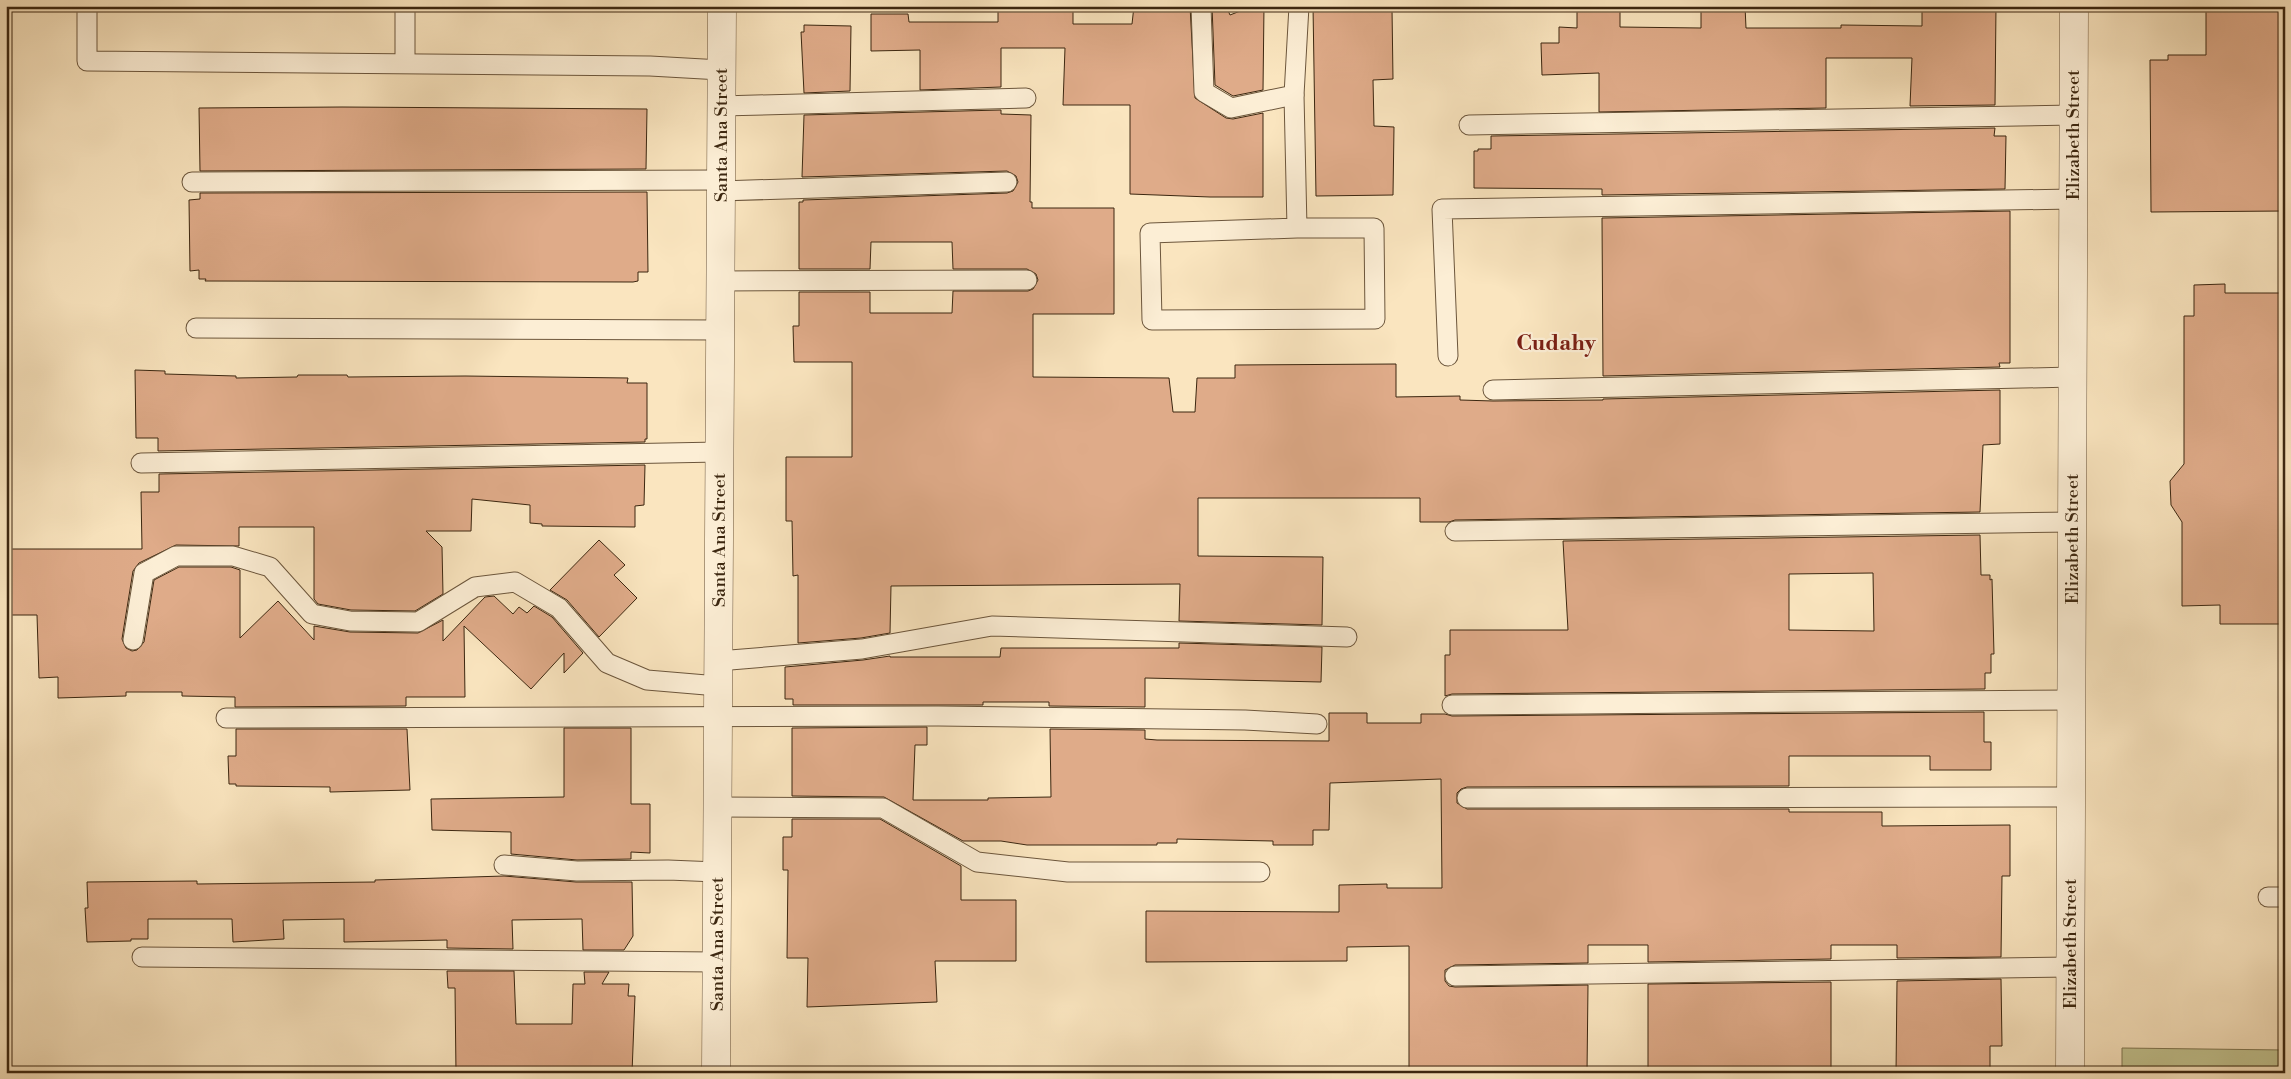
<svg xmlns="http://www.w3.org/2000/svg" width="2291" height="1079" font-family="'Libre Bodoni',serif">
  <style>
    .green { fill: #c2c38f; stroke: #7f7550 }
    .building { fill: #dfab89; stroke: #3c2710; fill-rule: evenodd }
    .lines { fill: none; stroke-linecap: round; stroke-linejoin: round }
    .service-casing { stroke: #6c563c; stroke-width: 21 }
    .minor-casing { stroke: #6c563c; stroke-width: 29 }
    .tertiary-casing { stroke: #6c563c; stroke-width: 29 }
    .service { stroke: #fceed5; stroke-width: 19 }
    .minor { stroke: #fceed5; stroke-width: 28 }
    .tertiary { stroke: #fceed5; stroke-width: 28 }
    .labels { text-anchor: middle; stroke-width: 4.5; stroke-linejoin: round; paint-order: stroke }
    .street-label { font-size: 18px; fill: #3c2710; stroke: #fceed5 }
    .district-label { font-size: 22px; font-weight: bold; fill: #7a1f14; stroke: #fceed5 }
  </style>
  <rect width="100%" height="100%" fill="#fae5bf"/>
  <filter id="stains"><feTurbulence type="fractalNoise" baseFrequency=".004" numOctaves="4"/><feColorMatrix values="0 0 0 0 .2 0 0 0 0 .09 0 0 0 0 .02 0 0 0 .5 -.17"/></filter>
  <radialGradient id="worn" r=".72"><stop offset=".6" stop-color="#630" stop-opacity="0"/><stop offset="1" stop-color="#630" stop-opacity=".3"/></radialGradient>
  <!-- green -->
  <polygon class="green" points="2122,1048 2285,1050 2285,1073 2122,1073"/>
  <!-- building -->
  <g class="building">
    <polygon points="1134,6 1190,6 1195,98 1226,118 1233,119 1263,113 1263,197 1210,197 1130,194 1130,105 1063,105 1065,48 1001,48 1001,87 920,90 920,50 871,51 871,14 908,14 909,22 998,22 998,11 1073,11 1073,24 1132,24"/>
    <polygon points="1212,6 1226,6 1230,15 1253,6 1264,6 1263,90 1233,96 1215,85"/>
    <polygon points="1313,6 1391,6 1392,9 1393,79 1373,80 1374,126 1394,127 1393,195 1316,196"/>
    <polygon points="1577,6 1620,6 1620,27 1701,28 1701,6 1745,6 1746,28 1841,28 1841,25 1922,26 1922,6 1996,6 1995,105 1910,106 1912,58 1826,58 1826,108 1599,112 1599,73 1542,75 1541,43 1559,43 1559,27 1577,28"/>
    <polygon points="2206,6 2285,7 2285,211 2151,212 2150,60 2168,60 2168,55 2206,55"/>
    <polygon points="804,25 851,26 850,91 804,93 801,32 804,32"/>
    <polygon points="342,107 647,109 646,169 200,171 199,108"/>
    <polygon points="1001,110 1001,114 1031,115 1030,202 1032,202 1032,208 1114,208 1114,314 1033,314 1033,377 1169,378 1173,412 1195,412 1197,378 1235,378 1235,365 1396,364 1396,397 1460,396 1460,400 1493,401 1603,400 1603,399 2000,390 2000,444 1983,445 1980,512 1455,520 1449,522 1420,522 1420,498 1198,498 1198,556 1323,557 1322,625 1179,621 1180,584 891,586 890,633 861,638 798,643 798,575 793,576 792,521 786,521 786,457 852,457 852,362 794,362 793,326 799,326 799,292 870,292 870,313 952,313 953,291 1028,291 1033,289 1038,280 1036,274 1027,269 953,269 952,242 871,242 870,269 799,269 799,202 803,202 803,200 1007,193 1013,191 1018,182 1016,176 1007,171 802,177 804,115"/>
    <polygon points="1995,128 1994,136 2006,136 2005,189 1602,195 1602,189 1474,188 1474,151 1478,151 1478,149 1491,149 1491,136"/>
    <polygon points="647,192 648,272 638,272 638,281 633,282 205,281 206,279 199,279 199,270 190,271 189,200 200,199 200,193"/>
    <polygon points="2010,211 2010,363 1999,363 2000,367 1603,376 1602,218"/>
    <polygon points="2225,284 2225,293 2285,293 2285,565 2284,584 2280,584 2280,624 2220,624 2220,605 2182,606 2182,522 2171,505 2170,481 2184,464 2184,316 2194,316 2194,285"/>
    <polygon points="135,370 165,371 165,374 236,376 236,378 297,377 298,375 347,375 348,377 465,376 628,378 627,383 647,383 647,439 645,439 645,442 158,451 158,438 136,438"/>
    <polygon points="645,465 644,505 635,506 635,527 542,526 542,524 530,523 530,505 472,499 471,531 426,531 442,547 443,594 415,611 351,610 318,604 314,599 314,527 239,527 239,546 176,545 139,563 133,571 122,639 126,648 132,651 137,650 144,642 154,580 179,567 231,567 240,570 240,638 278,601 314,640 314,626 350,632 418,633 443,620 443,641 485,597 494,596 513,614 519,607 527,613 534,606 552,617 583,653 564,673 564,653 531,689 464,626 465,697 406,697 406,706 235,707 235,697 182,696 182,692 126,692 126,696 58,698 58,677 39,678 37,615 6,615 6,549 142,549 141,492 159,492 159,474"/>
    <path d="M1980 535 1981 575H1990V580L1992 579 1994 654H1991V673H1985V689L1452 694 1445 696V655H1450V630H1568L1563 541ZM1873 573 1874 631 1789 630V574Z"/>
    <polygon points="599,540 625,565 614,575 637,598 599,637 567,600 550,590"/>
    <polygon points="1179,643 1322,647 1321,682 1145,678 1145,707 1049,706 1049,702 983,702 983,705 793,705 793,699 785,699 785,667 863,660 890,656 890,657 1000,657 1001,648 1179,648"/>
    <polygon points="1984,712 1984,742 1991,742 1991,770 1930,770 1930,756 1789,756 1789,786 1467,787 1461,789 1457,793 1457,803 1467,809 1789,809 1789,812 1882,812 1882,826 2010,825 2010,876 2002,876 2001,957 1897,958 1897,945 1831,945 1831,959 1648,962 1648,945 1588,945 1588,963 1455,965 1445,970 1445,981 1449,986 1455,987 1588,985 1587,1073 1409,1073 1409,946 1347,947 1347,961 1146,962 1146,911 1339,912 1339,885 1387,884 1387,888 1442,888 1441,779 1330,783 1329,830 1313,830 1313,845 1273,845 1273,841 1177,839 1177,843 1157,843 1157,845 1027,845 1001,841 963,841 884,797 792,796 792,728 927,727 927,745 915,745 913,800 988,800 988,798 1051,797 1050,729 1145,730 1145,739 1157,740 1329,741 1329,713 1367,713 1367,723 1421,723 1421,714 1445,714 1452,716"/>
    <polygon points="564,728 631,728 631,804 650,804 650,853 631,852 631,859 577,860 511,854 511,832 432,830 431,799 564,797"/>
    <polygon points="236,729 407,729 410,790 330,792 330,787 236,786 236,784 229,784 228,756 236,756"/>
    <polygon points="792,819 880,819 961,866 961,900 1016,900 1016,961 935,961 937,1002 807,1007 808,958 787,958 788,870 783,870 783,837 792,837"/>
    <polygon points="504,876 576,882 632,882 633,936 624,950 583,950 582,919 512,920 513,949 447,948 447,940 344,942 344,919 283,920 284,939 233,942 232,919 148,919 148,939 131,939 131,941 87,942 85,908 88,908 87,882 197,881 197,884 375,882 375,880"/>
    <polygon points="447,971 514,971 516,1024 572,1024 573,984 585,984 584,972 609,972 602,984 629,984 628,996 635,996 632,1073 456,1073 455,988 448,988"/>
    <polygon points="2001,979 2002,1046 1990,1046 1990,1073 1896,1073 1897,981"/>
    <polygon points="1831,982 1831,1073 1648,1073 1648,984"/>
  </g>
  <g class="lines">
    <!-- service casing -->
    <g class="service-casing">
      <g id="service">
        <polyline points="87,6 87,61 650,66 721,70"/>
        <polyline points="405,6 405,63"/>
        <polyline points="1201,6 1204,92 1231,108 1294,95 1299,6"/>
        <polyline points="1294,95 1297,228 1374,228 1375,319 1152,320 1150,233 1297,228"/>
        <polyline points="721,106 1026,98"/>
        <polyline points="1469,125 2073,115"/>
        <polyline points="192,182 720,180"/>
        <polyline points="720,191 1007,182"/>
        <polyline points="720,281 1027,280"/>
        <polyline points="196,328 720,330"/>
        <polyline points="1448,356 1442,209 2073,199"/>
        <polyline points="1493,390 2072,377"/>
        <polyline points="141,463 719,452"/>
        <polyline points="1455,531 2072,522"/>
        <polyline points="133,640 144,573 176,556 233,556 270,567 312,614 350,621 418,622 475,587 515,582 559,608 607,663 647,680 718,686"/>
        <polyline points="718,661 862,649 992,626 1347,637"/>
        <polyline points="1452,705 2071,700"/>
        <polyline points="226,718 938,716 1245,720 1317,724"/>
        <polyline points="1467,798 2071,797"/>
        <polyline points="717,807 883,808 977,862 1068,872 1260,872"/>
        <polyline points="504,865 577,871 668,870 717,872"/>
        <polyline points="2268,897 2285,897"/>
        <polyline points="142,957 716,962"/>
        <polyline points="1455,976 2070,967"/>
      </g>
    </g>
    <!-- minor casing -->
    <g class="minor-casing">
      <polyline id="minor" points="2070,1073 2074,6"/>
    </g>
    <!-- tertiary casing -->
    <g class="tertiary-casing">
      <polyline id="tertiary" points="716,1073 722,6"/>
    </g>
    <!-- service -->
    <use href="#service" class="service"/>
    <!-- minor -->
    <use href="#minor" class="minor"/>
    <!-- tertiary -->
    <use href="#tertiary" class="tertiary"/>
  </g>
  <g class="labels">
    <!-- street labels -->
    <g class="street-label">
      <text transform="translate(721 135) rotate(-90)" y="6">Santa Ana Street</text>
      <text transform="translate(2073 135) rotate(-90)" y="6">Elizabeth Street</text>
      <text transform="translate(2072 539) rotate(-90)" y="6">Elizabeth Street</text>
      <text transform="translate(719 540) rotate(-90)" y="6">Santa Ana Street</text>
      <text transform="translate(717 944) rotate(-90)" y="6">Santa Ana Street</text>
      <text transform="translate(2070 944) rotate(-90)" y="6">Elizabeth Street</text>
    </g>
    <!-- district labels -->
    <g class="district-label">
      <text x="1556" y="350">Cudahy</text>
    </g>
  </g>
  <!-- margin -->
  <rect width="2291" height="1079" fill="none" stroke="#fae5bf" stroke-width="25"/>
  <rect x="8" y="8" width="2276" height="1064" fill="none" stroke="#3c2710" stroke-width="2.5"/>
  <rect x="12" y="12" width="2266" height="1054" fill="none" stroke="#3c2710"/>
  <rect width="100%" height="100%" filter="url(#stains)"/>
  <rect width="100%" height="100%" fill="url(#worn)"/>
</svg>
